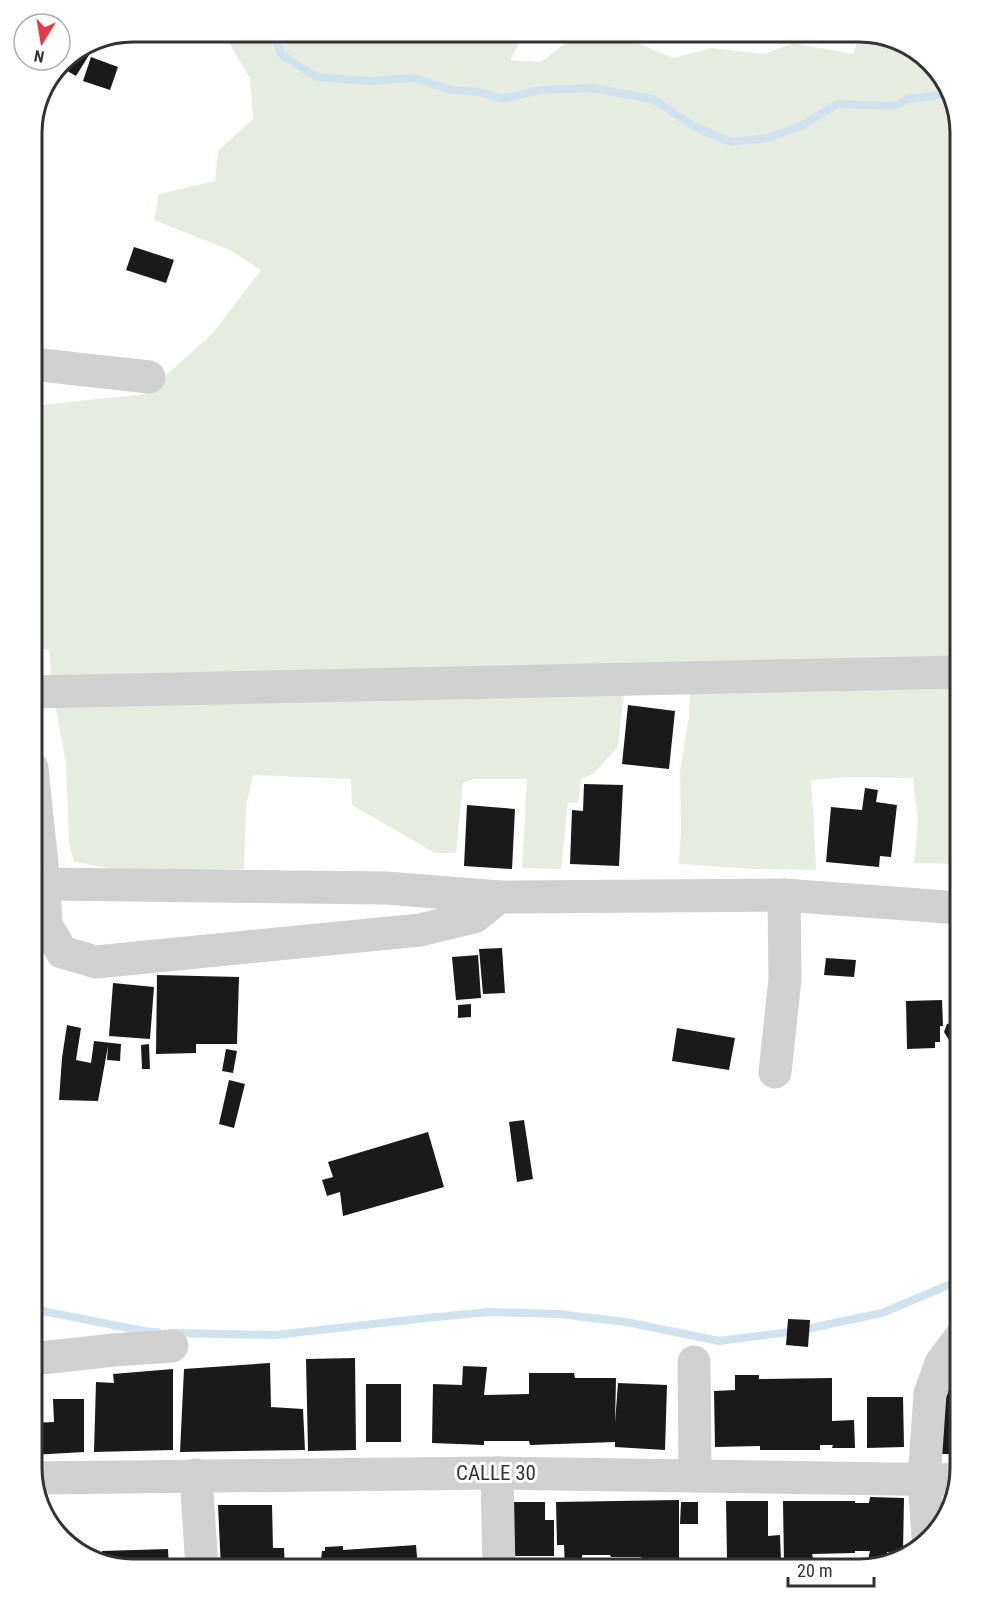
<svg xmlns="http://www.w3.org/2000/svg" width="992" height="1601" font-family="'Roboto Condensed',sans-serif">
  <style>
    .green { fill: #e6ecdf }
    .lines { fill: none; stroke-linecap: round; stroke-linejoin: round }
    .stream { stroke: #cfe2ee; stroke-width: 8 }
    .building { fill: #1a1a1a }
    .minor { stroke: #d0d0d0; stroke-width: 33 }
    .labels { text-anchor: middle; stroke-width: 6; stroke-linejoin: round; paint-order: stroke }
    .street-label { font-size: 21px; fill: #333; stroke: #fff }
    .rim { fill: none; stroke: #333; stroke-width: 3 }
  </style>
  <rect width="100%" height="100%" fill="#fff"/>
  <!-- green -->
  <polygon class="green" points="617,34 673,58 711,48 765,54 793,43 853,54 859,37 875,35 915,48 950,88 960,133 960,864 914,863 918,822 913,778 849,777 811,780 814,825 816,870 755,869 679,864 681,832 680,771 689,716 690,688 625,686 618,747 593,774 581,779 578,803 568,803 561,869 522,868 527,779 473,779 463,783 456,853 435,853 352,805 351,779 253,775 246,806 244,869 134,872 74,862 69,843 66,763 52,687 49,650 32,648 32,406 145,394 213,333 261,270 232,251 154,220 159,194 215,181 218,151 253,119 250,78 226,38 524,35 510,60 541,62 576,35"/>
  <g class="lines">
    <!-- stream -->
    <g class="stream">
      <polyline points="274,37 282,55 316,77 370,81 414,78 452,90 481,92 502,99 540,90 592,88 653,99 693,126 731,142 768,138 803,125 837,104 894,106 908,99 951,94"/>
      <polyline points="32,1309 149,1332 158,1332"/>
      <polyline points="171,1333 275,1335 427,1318 488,1312 559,1314 626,1322 719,1341 797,1331 882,1313 951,1284 960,1278"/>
    </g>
  </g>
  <!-- building -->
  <g class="building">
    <polygon points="79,49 89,55 76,76 59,66 61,61"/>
    <polygon points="91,57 118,67 110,90 83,81"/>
    <polygon points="134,247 174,260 166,283 126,270"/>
    <polygon points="628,705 675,711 669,769 622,764"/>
    <polygon points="584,784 623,785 619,866 570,864 572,810 583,811"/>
    <polygon points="865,788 878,790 876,802 897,805 891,857 880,856 879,867 826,862 831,807 862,810"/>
    <polygon points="467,805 515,809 512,869 464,866"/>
    <polygon points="502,948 505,993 483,994 479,949"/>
    <polygon points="478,955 481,998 456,1000 452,957"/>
    <polygon points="826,958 856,960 854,977 824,975"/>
    <polygon points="157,975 239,977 237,1044 196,1044 196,1053 156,1054"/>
    <polygon points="113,983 154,987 150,1039 109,1036"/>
    <polygon points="942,1000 943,1026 940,1026 940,1042 935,1042 935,1048 907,1049 906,1001"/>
    <polygon points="471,1004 471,1017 458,1018 458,1005"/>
    <polygon points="958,1021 960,1024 960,1040 957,1042 949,1040 944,1032 947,1024"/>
    <polygon points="67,1025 81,1028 76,1060 91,1063 94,1041 121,1044 120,1061 107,1060 108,1046 98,1101 59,1100 62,1058"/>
    <polygon points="677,1028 735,1038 729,1070 672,1061"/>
    <polygon points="149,1044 150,1069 142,1069 141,1045"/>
    <polygon points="226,1049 237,1051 233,1073 222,1071"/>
    <polygon points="229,1080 245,1084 234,1128 219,1124"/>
    <polygon points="524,1120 533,1179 517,1182 509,1122"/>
    <polygon points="428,1132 444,1187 343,1216 340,1192 327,1196 322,1180 333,1177 328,1162"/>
    <polygon points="788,1319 810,1320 808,1347 786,1345"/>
    <polygon points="355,1358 356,1450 308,1451 306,1359"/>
    <polygon points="270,1363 271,1407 303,1409 305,1450 180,1452 184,1369"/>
    <polygon points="463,1366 487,1367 484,1395 529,1394 529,1373 574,1373 575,1378 616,1378 615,1423 618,1383 667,1385 665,1450 615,1447 615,1442 530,1445 529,1441 484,1441 484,1445 432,1443 433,1384 462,1385"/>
    <polygon points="173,1369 173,1450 94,1452 96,1382 114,1383 113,1374"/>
    <polygon points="956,1373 960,1373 960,1454 939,1454 937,1385 956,1385"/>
    <polygon points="735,1375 759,1375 759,1379 832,1378 832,1421 854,1420 855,1448 832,1448 833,1445 820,1445 820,1450 760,1450 760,1446 715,1447 714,1391 735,1390"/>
    <rect x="366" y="1384" width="35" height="58"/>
    <polygon points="867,1397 903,1397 904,1447 867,1448"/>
    <polygon points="53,1399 84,1399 84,1452 32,1455 32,1423 54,1422"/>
    <polygon points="870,1497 904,1498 903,1552 887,1552 887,1560 868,1560 870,1551 855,1551 855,1553 812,1554 814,1562 784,1563 783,1501 855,1501 855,1503 869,1503"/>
    <polygon points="947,1498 952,1498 948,1514"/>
    <polygon points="679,1500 679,1569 641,1569 641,1557 611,1557 610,1555 582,1555 582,1569 565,1569 564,1545 557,1545 556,1502"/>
    <polygon points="726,1501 768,1501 768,1536 780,1535 781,1562 769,1562 768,1559 727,1559"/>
    <polygon points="510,1502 545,1502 545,1520 554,1520 554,1556 510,1556"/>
    <polygon points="681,1502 698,1502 698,1524 680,1524"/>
    <polygon points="218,1505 272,1505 273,1548 284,1548 285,1569 221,1569"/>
    <polygon points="416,1545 418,1569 320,1569 322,1551 325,1551 325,1547 343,1546 343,1550"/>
    <polygon points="168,1549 169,1569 127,1569 102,1561 102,1551"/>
  </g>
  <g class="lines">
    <!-- minor -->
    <g class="minor">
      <polyline points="32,364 149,377"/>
      <polyline points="32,692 960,672"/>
      <polyline points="32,768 44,884 46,925 62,952 96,962 420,930 474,917 499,897"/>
      <polyline points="44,884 386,888 499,897 784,895 960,908"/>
      <polyline points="775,1072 785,979 784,895"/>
      <polyline points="32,1359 114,1350 172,1346"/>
      <polyline points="694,1362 695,1476"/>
      <polyline points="497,1473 499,1569"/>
      <polyline points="196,1475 202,1569"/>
      <polyline points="34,1478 497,1473 957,1480"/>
      <polyline points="928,1537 924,1480 930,1394 941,1363 960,1338"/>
    </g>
  </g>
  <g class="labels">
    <!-- street labels -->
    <g class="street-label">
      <text x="496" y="1480">CALLE 30</text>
    </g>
  </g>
  <!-- crop -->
  <path d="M0 0H992V1601H0ZM133 42H859A91 91 0 0 1 950 133V1468A91 91 0 0 1 859 1559H133A91 91 0 0 1 42 1468V133A91 91 0 0 1 133 42Z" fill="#fff" fill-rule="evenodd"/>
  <path class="rim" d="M133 42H859A91 91 0 0 1 950 133V1468A91 91 0 0 1 859 1559H133A91 91 0 0 1 42 1468V133A91 91 0 0 1 133 42Z"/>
  <!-- north arrow -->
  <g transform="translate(42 42) rotate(191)"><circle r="28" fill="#ffffff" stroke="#adadad" stroke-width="1.5"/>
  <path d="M0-4.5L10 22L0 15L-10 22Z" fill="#e63946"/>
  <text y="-9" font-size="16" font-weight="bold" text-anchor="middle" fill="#333333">N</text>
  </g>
  <!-- scale -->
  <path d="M788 1577v9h86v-9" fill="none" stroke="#333333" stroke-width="3"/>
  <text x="797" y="1577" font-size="18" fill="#333333" stroke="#ffffff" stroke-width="4.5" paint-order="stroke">20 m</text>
</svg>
